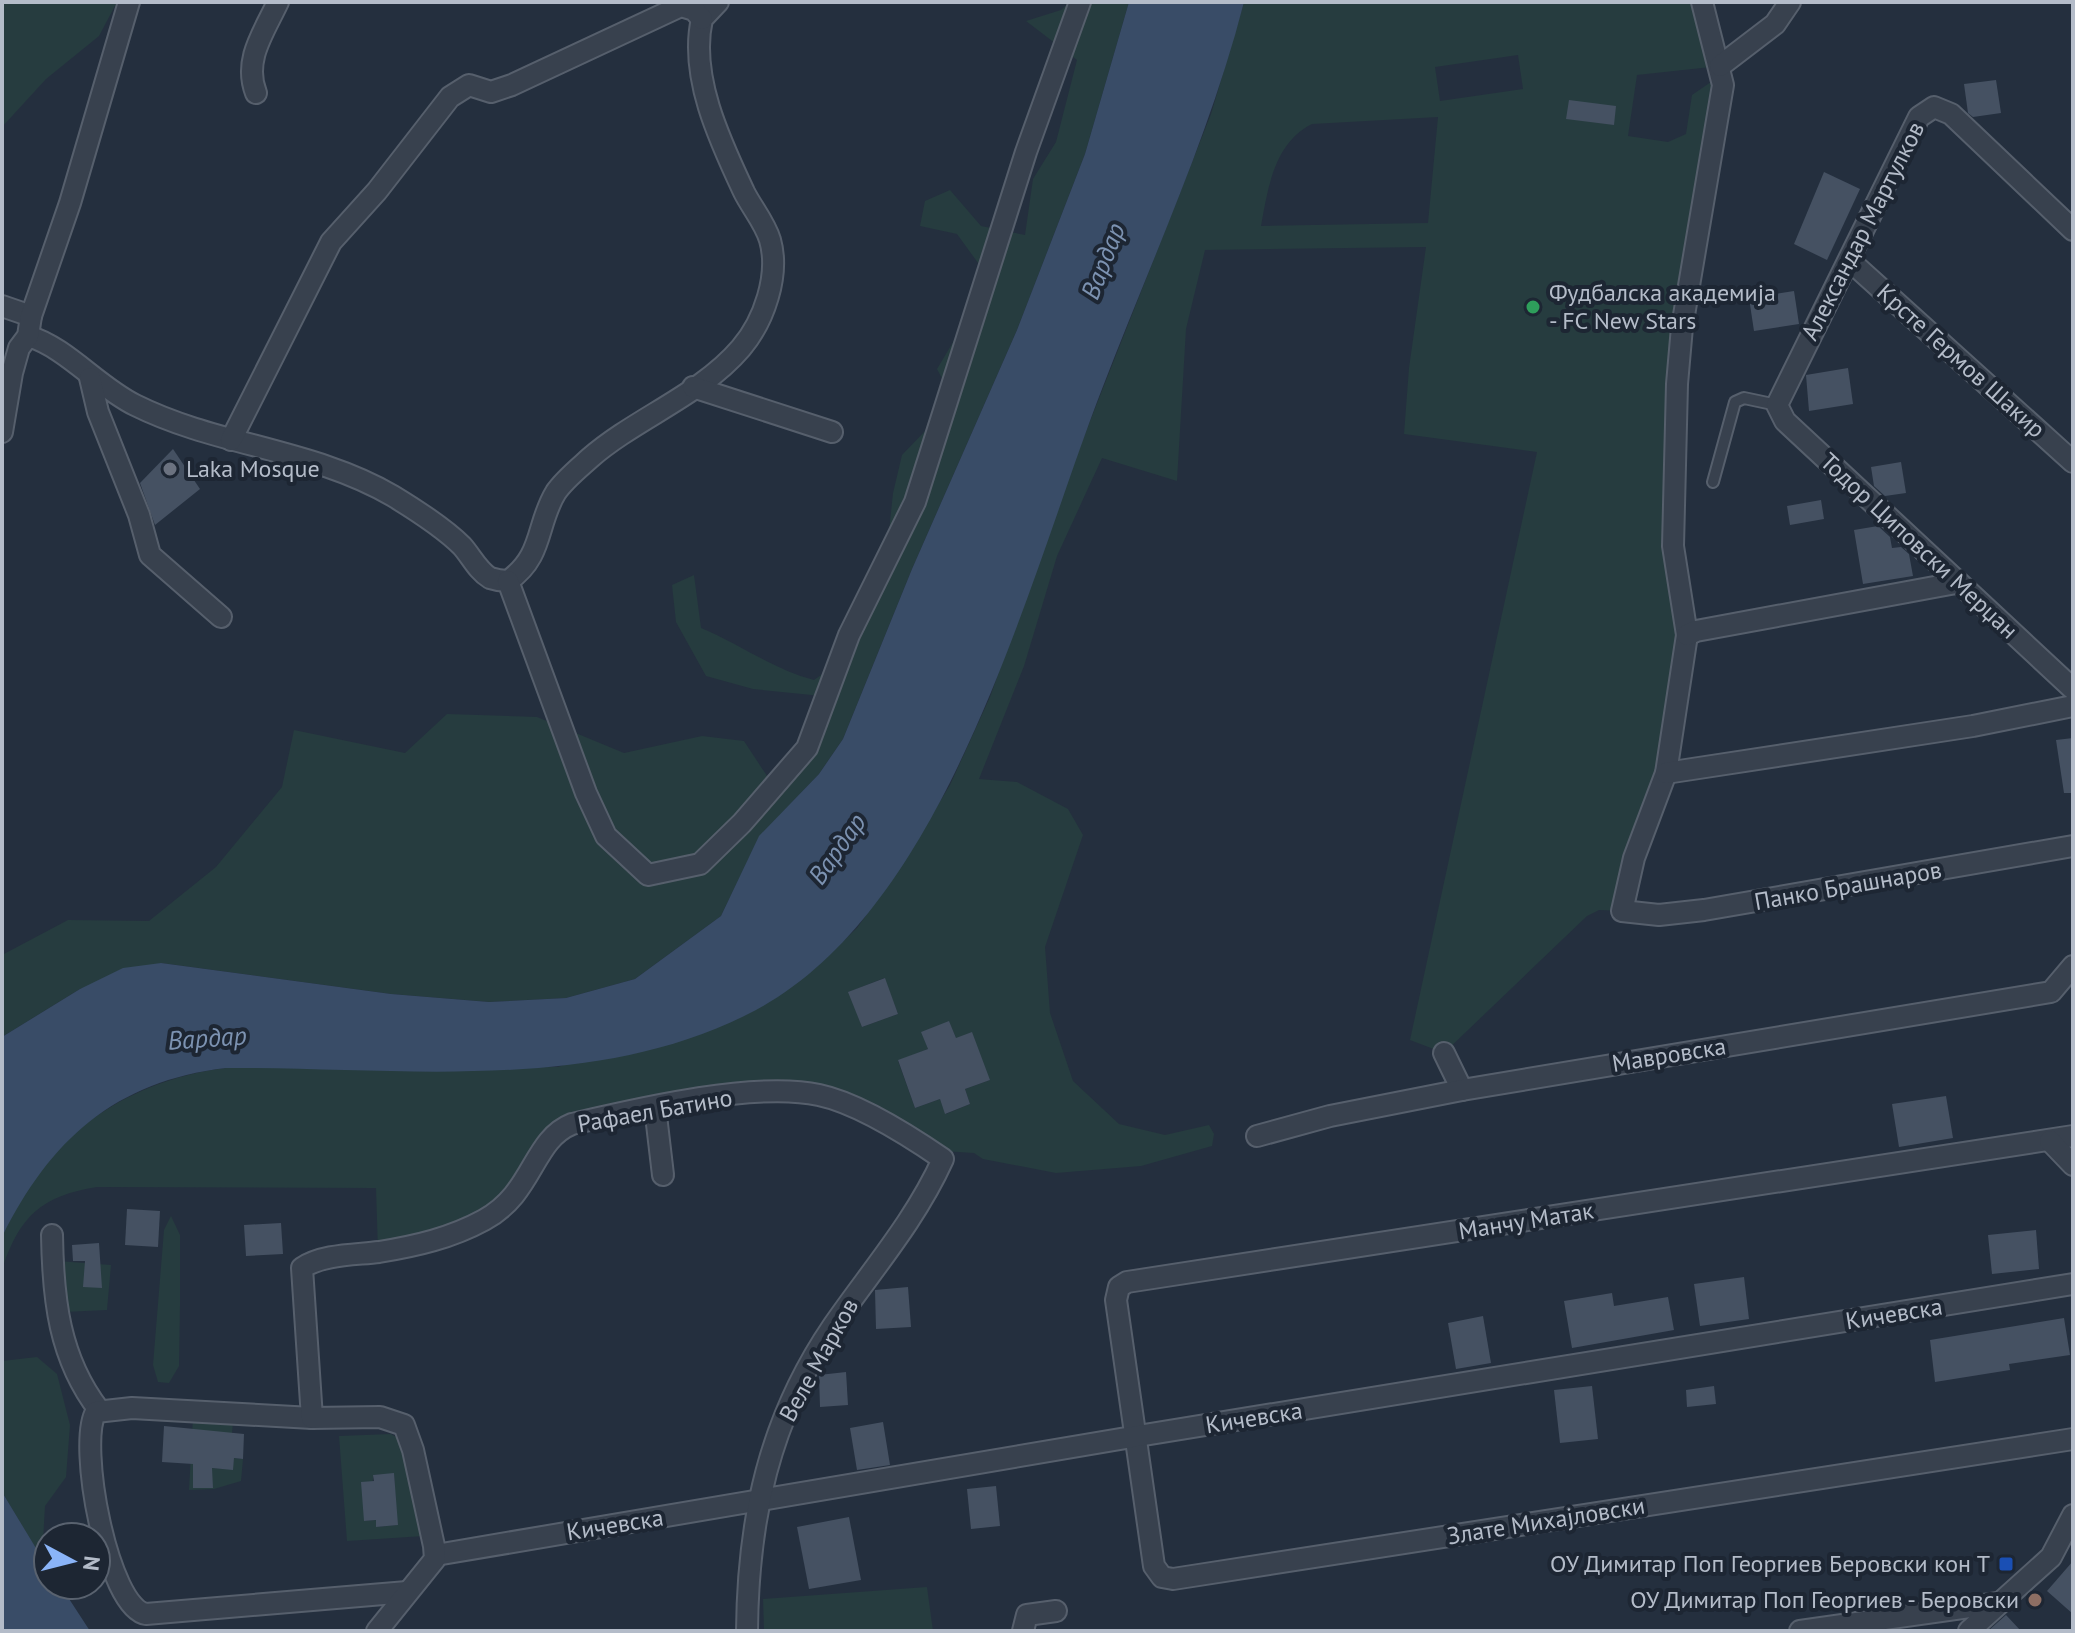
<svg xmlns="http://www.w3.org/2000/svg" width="2075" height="1633" font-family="'PT Sans',sans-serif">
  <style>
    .green { fill: #263c3f; fill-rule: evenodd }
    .water { fill: #394c67 }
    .building { fill: #455162 }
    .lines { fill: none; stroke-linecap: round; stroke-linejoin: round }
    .lane-casing { stroke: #565f6c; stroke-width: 14 }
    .street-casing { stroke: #565f6c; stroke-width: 24 }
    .lane { stroke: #38414e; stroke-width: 10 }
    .street { stroke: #38414e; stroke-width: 20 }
    .leisure-dot { fill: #2e9e5b; stroke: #1d2633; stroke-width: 3 }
    .worship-dot { fill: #6b7280; stroke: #1d2633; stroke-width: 3 }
    .transit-dot { fill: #1a4fb4; stroke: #1d2633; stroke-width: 3 }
    .education-dot { fill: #8d6e63; stroke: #1d2633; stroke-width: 3 }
    .labels { text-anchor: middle; stroke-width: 8; stroke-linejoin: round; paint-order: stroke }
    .street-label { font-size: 24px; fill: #b4bcc9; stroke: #1d2633 }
    .poi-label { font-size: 24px; fill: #b4bcc9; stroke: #1d2633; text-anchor: start }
    .water-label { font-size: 26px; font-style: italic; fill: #7c92b1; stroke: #1d2633 }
  </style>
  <rect width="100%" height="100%" fill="#242f3e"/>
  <!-- green -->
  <g class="green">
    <polygon points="2,2 117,2 99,36 46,79 2,127"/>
    <path d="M1070 2H1129L1085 154 1017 330 912 569 843 739 819 774 759 837 721 916 635 979 566 998 489 1002 391 994 161 963 80 989 2 1037V955L68 920 149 921 216 867 282 787 294 730 405 753 447 714 537 717 624 753 702 736 744 741 769 779 810 729 822 696 753 689 706 676 676 622 672 585 694 575 701 628C740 644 774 670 814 680L853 652 888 541 893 493 902 455 954 401 937 369 974 307 986 274 957 234 920 226 925 201 950 190 981 226 1025 235 1033 179 1056 142 1077 60 1026 21 1061 10Z"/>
    <path d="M1244 2H1702L1720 66 1637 75 1628 136 1668 142 1686 134 1692 95 1721 75 1675 474 1687 635 1673 727 1622 911 1599 910 1587 916 1444 1053 1410 1040 1537 452 1404 434 1409 368 1426 247 1205 250 1186 329 1177 481 1102 458 1057 556 1024 666 979 779 1017 782 1068 809 1083 835 1045 947 1050 1013 1073 1081 1119 1124 1165 1135 1209 1125 1214 1134 1212 1146 1141 1166 1056 1173 983 1159 974 1153 929 1150 805 1092 572 1124 509 1202 378 1252 376 1188 97 1187C41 1196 20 1216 2 1269 2 1260 0 1248 2 1238 4 1227 13 1215 18 1205 57 1126 141 1078 226 1068L558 1067 813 970 857 928 899 869 950 785 990 697 1068 477 1211 114ZM1518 55 1523 89 1440 101 1435 67ZM1438 117 1428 223 1261 226C1268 188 1274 143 1312 124ZM884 978 898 1014 862 1027 849 992ZM949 1022 956 1038 990 1080 965 1089 970 1104 946 1114 940 1099 915 1108 898 1061 928 1049 922 1032Z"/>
    <polygon points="171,1216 180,1235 180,1305 179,1366 169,1383 158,1382 153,1365 164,1230"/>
    <polygon points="58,1261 111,1265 107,1310 64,1312"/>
    <polygon points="37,1357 57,1374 70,1425 66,1477 45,1506 42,1559 2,1492 2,1361"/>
    <polygon points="193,1417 233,1422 232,1433 210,1468 232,1469 234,1458 243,1459 241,1481 214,1489 189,1490"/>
    <path d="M391 1434 401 1440 424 1536 347 1541 339 1436ZM394 1474 397 1525 376 1527V1520L364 1521 374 1475Z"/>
    <polygon points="927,1587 933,1631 764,1631 763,1599"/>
  </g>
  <!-- water -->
  <g class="water">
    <path d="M1129 2H1244C1210 135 1151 261 1102 389 1028 580 949 907 756 1010 596 1095 401 1067 226 1068 115 1081 50 1140 2 1237V1037L80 989 123 968 161 963 391 994 489 1002 566 998 635 979 721 916 759 836 819 774 843 739 912 569 1017 330 1085 154Z"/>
    <polygon points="2,1492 48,1568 48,1585 60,1585 90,1631 2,1631"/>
  </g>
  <!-- building -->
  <g class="building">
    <polygon points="1996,80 2001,113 1973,117 1968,113 1964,84"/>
    <polygon points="1569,100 1616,106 1614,125 1566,119"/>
    <polygon points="1824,172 1860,189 1827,260 1794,244"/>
    <polygon points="1794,291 1799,324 1754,331 1749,298"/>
    <polygon points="1848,368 1853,404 1809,411 1806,375"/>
    <polygon points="173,449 200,489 155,525 140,483"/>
    <polygon points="1901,462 1906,493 1885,496 1874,486 1871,467"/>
    <polygon points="1821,500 1824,519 1790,525 1787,506"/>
    <polygon points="1878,526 1890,537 1892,548 1901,547 1909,554 1913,576 1863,584 1854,530"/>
    <polygon points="2073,738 2073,793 2064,793 2056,740"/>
    <polygon points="885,978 898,1014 862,1027 848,992"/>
    <polygon points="949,1021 956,1038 972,1032 990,1080 965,1089 970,1104 945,1114 940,1099 915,1108 898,1060 928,1049 921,1032"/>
    <polygon points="1946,1096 1953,1138 1899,1147 1892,1104"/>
    <polygon points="127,1209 160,1211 158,1247 125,1245"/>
    <polygon points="281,1223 283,1254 246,1256 244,1225"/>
    <polygon points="2036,1230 2039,1269 1992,1274 1988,1235"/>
    <polygon points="99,1243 102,1288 83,1287 85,1261 73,1261 72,1245"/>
    <polygon points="1744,1277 1749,1319 1700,1326 1694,1284"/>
    <polygon points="908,1287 911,1327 876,1329 875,1290"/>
    <polygon points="1612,1293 1614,1306 1668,1297 1674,1330 1572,1348 1564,1301"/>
    <polygon points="1483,1316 1491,1363 1456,1369 1448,1323"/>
    <polygon points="2064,1318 2070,1355 2009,1364 2010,1370 1935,1382 1930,1340"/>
    <polygon points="846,1372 848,1405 820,1407 819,1375"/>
    <polygon points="1592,1386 1598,1439 1560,1443 1554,1390"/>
    <polygon points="1714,1386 1716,1404 1687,1407 1686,1390"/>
    <polygon points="883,1422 890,1465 857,1470 850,1428"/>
    <polygon points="164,1426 244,1434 243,1459 234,1458 233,1470 212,1468 213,1488 193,1488 193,1464 162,1462"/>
    <polygon points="394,1473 398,1525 376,1527 376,1520 364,1521 361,1482 374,1481 373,1475"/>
    <polygon points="996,1486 1000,1526 971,1529 967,1489"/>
    <polygon points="849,1517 861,1580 809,1589 797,1527"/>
    <polygon points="2073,1561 2073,1614 2047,1591"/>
    <polygon points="2006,1615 2021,1631 1988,1631"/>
  </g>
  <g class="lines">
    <!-- lane casing -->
    <g class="lane-casing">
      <polyline id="lane" points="1713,482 1735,402 1744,398 1777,405"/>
    </g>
    <!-- street casing -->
    <g class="street-casing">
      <g id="street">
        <polyline points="1702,2 1723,85 1682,327 1677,384 1673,546 1687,635 1666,773 1634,858 1622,911 1659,915 1704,910 2073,846"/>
        <polyline points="1720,66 1775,24 1790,2"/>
        <path d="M256 93C243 60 264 32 278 2"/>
        <polyline points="2073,230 1951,114 1934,107 1919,117 1777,405 1785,421 2073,689"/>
        <polyline points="1849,260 2073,462"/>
        <polyline points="2,306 31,316"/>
        <path d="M28 336C66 347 98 387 135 405 217 446 313 449 393 496 416 510 443 527 462 546 471 556 478 571 490 578 496 580 502 581 508 581 544 556 536 524 556 492 564 480 579 468 590 458 636 418 701 395 741 348 764 321 780 275 770 240 765 223 752 208 744 192 720 141 689 76 702 19L718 2"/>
        <polyline points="90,378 98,412 139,515 150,555 221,617"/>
        <polyline points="693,387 832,432"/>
        <polyline points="2,432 12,373 19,348 28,336 31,316 70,203 129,2"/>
        <polyline points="231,440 331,242 377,191 450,97 469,85 491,92 512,85 681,6 694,10 702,19"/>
        <polyline points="508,581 586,793 606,836 648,875 700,864 742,823 807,748 849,635 915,502 1026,152 1080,2"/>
        <polyline points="1687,635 1696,631 1956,583"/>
        <polyline points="1666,773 1973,726 2073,706"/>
        <polyline points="1444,1053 1462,1090"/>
        <polyline points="655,1107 663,1175"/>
        <polyline points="1257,1136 1330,1116 1462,1090 2051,992 2073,966"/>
        <polyline points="2073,1136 1127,1282 1119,1287 1116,1300 1154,1566 1162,1577 1173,1579 2073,1439"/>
        <polyline points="2050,1141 2073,1165"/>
        <path d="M52 1235C53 1299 59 1358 99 1410"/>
        <path d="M312 1418 132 1408 96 1412C77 1443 108 1608 146 1614L407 1592"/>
        <polyline points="436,1555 1138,1436 2073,1284"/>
        <path d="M377 1631 435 1559 434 1546 413 1450 404 1425 380 1417 312 1418 302 1268C323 1254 355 1255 379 1252 416 1246 451 1238 484 1220 534 1193 532 1140 572 1124 637 1109 755 1081 819 1095 857 1103 911 1137 943 1159 915 1221 871 1271 833 1326 769 1420 748 1519 747 1631"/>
        <polyline points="1023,1631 1027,1615 1056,1611"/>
        <polyline points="1800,1631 1998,1603"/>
        <polyline points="1969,1631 2051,1557 2073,1515"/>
      </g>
    </g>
    <!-- lane -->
    <use href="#lane" class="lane"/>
    <!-- street -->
    <use href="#street" class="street"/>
  </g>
  <!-- markers -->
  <circle class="leisure-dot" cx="1533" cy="307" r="8"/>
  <circle class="worship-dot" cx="170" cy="469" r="8"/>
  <rect class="transit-dot" x="1998" y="1556" width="16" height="16" rx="4"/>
  <circle class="education-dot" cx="2035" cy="1600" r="8"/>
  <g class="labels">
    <!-- street labels -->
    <g class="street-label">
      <text transform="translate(1863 231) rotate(-63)" y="8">Александар Мартулков</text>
      <text transform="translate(1961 361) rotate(42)" y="8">Крсте Гермов Шакир</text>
      <text transform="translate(1919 546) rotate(43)" y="8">Тодор Циповски Мерџан</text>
      <text transform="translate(1848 886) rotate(-10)" y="8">Панко Брашнаров</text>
      <text transform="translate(1669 1055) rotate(-9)" y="8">Мавровска</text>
      <text transform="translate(655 1111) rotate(-10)" y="8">Рафаел Батино</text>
      <text transform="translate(1526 1221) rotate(-9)" y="8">Манчу Матак</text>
      <text transform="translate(1894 1314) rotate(-9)" y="8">Кичевска</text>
      <text transform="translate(819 1360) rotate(-61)" y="8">Веле Марков</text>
      <text transform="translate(1254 1418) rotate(-9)" y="8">Кичевска</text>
      <text transform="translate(1546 1521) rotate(-9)" y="8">Злате Михајловски</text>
      <text transform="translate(615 1525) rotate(-9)" y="8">Кичевска</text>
    </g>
    <!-- poi labels -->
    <g class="poi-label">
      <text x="1549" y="301">Фудбалска академија<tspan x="1549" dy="28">- FC New Stars</tspan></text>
      <text x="186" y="477">Laka Mosque</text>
      <text x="1990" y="1572" text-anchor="end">ОУ Димитар Поп Георгиев Беровски кон Т</text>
      <text x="2019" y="1608" text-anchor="end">ОУ Димитар Поп Георгиев - Беровски</text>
    </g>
    <!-- water labels -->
    <g class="water-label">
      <text transform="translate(1103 261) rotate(-69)" y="9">Вардар</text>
      <text transform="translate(837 849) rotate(-55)" y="9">Вардар</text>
      <text transform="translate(207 1038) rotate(-4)" y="9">Вардар</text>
    </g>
  </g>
  <!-- border -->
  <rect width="2075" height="1633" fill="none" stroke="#b4bcc9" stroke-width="8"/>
  <!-- north arrow -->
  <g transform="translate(72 1561) rotate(97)"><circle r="38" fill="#1d2633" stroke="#59626f" stroke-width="2"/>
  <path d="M0-6L14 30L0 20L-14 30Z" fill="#8ab4f8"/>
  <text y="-12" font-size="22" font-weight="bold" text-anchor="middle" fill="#b4bcc9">N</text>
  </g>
</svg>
